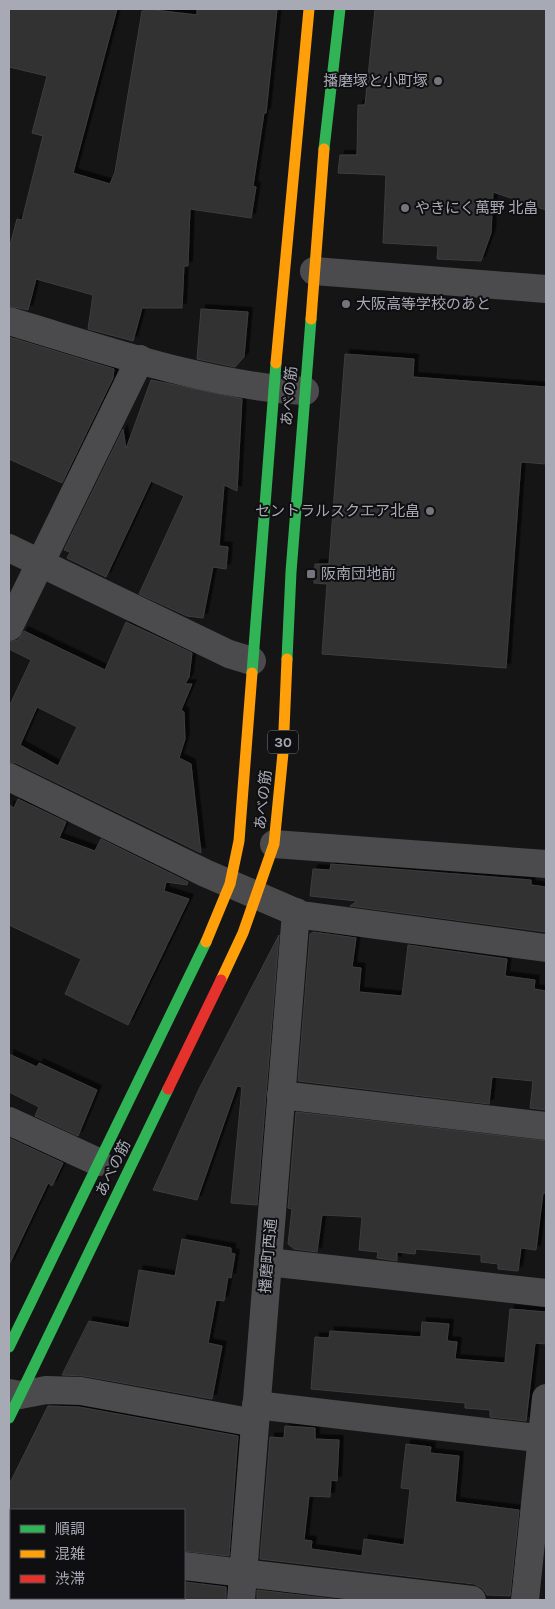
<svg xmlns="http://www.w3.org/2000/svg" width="555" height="1609" font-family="Karla,'Noto Sans JP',sans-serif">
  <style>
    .building { fill: #303030; stroke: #3e3e41; fill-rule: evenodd; filter: url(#shadow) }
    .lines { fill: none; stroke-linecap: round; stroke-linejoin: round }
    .street { stroke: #4b4b4e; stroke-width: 28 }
    .fast { stroke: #30b455; stroke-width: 11 }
    .slow { stroke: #ff9f0a; stroke-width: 11 }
    .jam { stroke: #e5322d; stroke-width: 11 }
    .poi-dot { fill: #74757d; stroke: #0f0f11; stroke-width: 2 }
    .labels { text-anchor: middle; stroke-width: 4; stroke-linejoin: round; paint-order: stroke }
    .shield { fill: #0f0f11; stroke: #797b84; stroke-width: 1 }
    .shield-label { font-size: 14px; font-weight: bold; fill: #a7a9b5 }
    .poi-label { font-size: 15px; fill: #a7a9b5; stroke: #0f0f11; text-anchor: start }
    .street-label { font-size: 15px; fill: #a7a9b5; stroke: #0f0f11 }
  </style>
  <defs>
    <filter id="shadow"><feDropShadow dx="4.5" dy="-4.5" stdDeviation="0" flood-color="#0009"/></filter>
  </defs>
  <rect width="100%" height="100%" fill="#151515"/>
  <!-- building -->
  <g class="building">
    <polygon points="9,9 117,9 73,173 110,184 115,172 142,11 146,11 146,9 197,15 197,9 277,9 266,113 264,113 253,186 256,187 251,218 190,209 188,266 184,266 182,308 142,308 133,341 88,329 93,295 36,279 28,310 9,306 9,249 17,219 22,220 43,136 32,133 47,76 9,67"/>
    <polygon points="375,9 546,9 546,210 493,192 491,233 481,261 437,259 438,246 383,243 386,175 338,173 340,155 357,155 358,105 365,105"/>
    <polygon points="201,309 248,312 244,357 235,367 197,359"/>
    <polygon points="9,337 114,369 113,378 62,483 9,459"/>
    <polygon points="345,354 414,359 413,377 546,387 546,464 521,462 506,668 322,654 327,584 314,583 315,564 329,564"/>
    <polygon points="151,380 242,399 237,491 224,485 219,546 228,547 226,569 213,567 203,618 187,616 139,594 184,496 151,481 106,577 67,558 70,552 64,550 123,429 126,449"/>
    <path d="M126 622 192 653 189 677 185 684H192L181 710 184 712 185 739 179 758 191 764 201 853 16 763 9 762V707L31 660 9 649V642L18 640 24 631 105 670ZM37 707 77 727 58 766 20 745Z"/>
    <polygon points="18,799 66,822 59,838 95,851 101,839 188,882 187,885 166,882 164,891 189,899 128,1025 65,994 81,959 9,925 9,805 14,808"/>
    <polygon points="331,864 531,880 531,885 546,887 546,932 350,906 357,901 310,896 313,869 330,870"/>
    <polygon points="313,932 356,938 352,967 361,968 359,992 402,996 408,945 507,959 505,976 535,980 534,989 546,991 546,1110 530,1108 533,1081 492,1077 489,1104 298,1081 310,934"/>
    <polygon points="279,935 257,1205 231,1203 242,1087 237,1086 197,1200 153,1190 199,1089"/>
    <polygon points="9,1054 37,1067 39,1063 97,1090 78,1136 35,1116 39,1107 9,1092"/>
    <polygon points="296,1112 546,1141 546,1193 543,1193 536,1250 521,1248 518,1271 498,1269 498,1264 481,1262 481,1255 416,1249 415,1254 397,1252 397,1261 377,1258 378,1252 359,1250 362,1217 322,1215 317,1252 294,1249 288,1244 292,1209 288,1208"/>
    <polygon points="9,1138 63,1163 52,1186 48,1183 9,1265"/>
    <polygon points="182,1239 231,1248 231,1253 235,1254 231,1278 228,1277 224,1301 216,1300 208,1343 222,1346 212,1399 84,1376 62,1375 89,1321 129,1328 139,1270 175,1276"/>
    <polygon points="510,1309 546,1312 546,1344 535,1343 526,1421 490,1417 490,1410 465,1408 465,1403 311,1389 315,1337 329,1338 330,1331 421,1337 422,1322 449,1324 447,1341 457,1342 455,1359 505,1363"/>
    <polygon points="48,1406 79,1407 238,1436 229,1556 184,1551 184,1510 9,1510 9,1485"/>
    <polygon points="285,1426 315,1428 315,1439 339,1440 337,1481 331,1480 330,1497 309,1496 304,1540 312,1541 311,1549 362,1556 364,1539 404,1545 410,1489 401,1488 406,1444 431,1447 430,1453 459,1456 455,1502 519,1510 510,1596 487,1595 482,1588 474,1584 260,1559 270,1437 284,1438"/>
    <polygon points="184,1582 226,1587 226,1600 184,1600"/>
    <polygon points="257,1590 341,1600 257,1600"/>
  </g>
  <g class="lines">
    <!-- street -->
    <g class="street">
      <polyline points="314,271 546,289"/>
      <path d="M9 321C103 349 207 386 305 391"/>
      <polyline points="9,548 229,654 252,661"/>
      <polyline points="9,627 140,359"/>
      <polyline points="9,777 205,873 302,915 546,948"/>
      <polyline points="274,844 546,864"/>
      <polyline points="281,1095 546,1126"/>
      <polyline points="9,1121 98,1162"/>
      <polyline points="268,1262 546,1293"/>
      <polyline points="9,1393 20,1395 46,1390 81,1391 255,1423"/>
      <polyline points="256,1405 546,1439"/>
      <polyline points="9,1546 11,1547"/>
      <polyline points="184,1566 472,1600"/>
      <polyline points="241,1600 296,912"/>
      <polyline points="525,1600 546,1398"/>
    </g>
    <!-- fast -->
    <g class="fast">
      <polyline points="324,149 340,9"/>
      <polyline points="287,659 291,572 311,319"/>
      <polyline points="252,673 276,363"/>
      <polyline points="9,1347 206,942"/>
      <polyline points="9,1418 168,1089"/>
    </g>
    <!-- slow -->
    <g class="slow">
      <polyline points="311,319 324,149"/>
      <polyline points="276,363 309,9"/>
      <polyline points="206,942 230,884 239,841 252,673"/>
      <polyline points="221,980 243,933 274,844 283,753 287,659"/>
    </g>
    <!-- jam -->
    <polyline class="jam" points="168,1089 221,980"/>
  </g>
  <!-- markers -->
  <g class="poi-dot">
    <circle cx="438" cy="81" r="5"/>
    <circle cx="405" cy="208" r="5"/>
    <circle cx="346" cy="304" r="5"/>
    <circle cx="430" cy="511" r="5"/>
    <rect x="306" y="569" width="10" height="10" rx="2.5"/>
  </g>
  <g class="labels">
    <!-- shield labels -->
    <rect class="shield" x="268" y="730.5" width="30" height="23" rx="4"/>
    <g class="shield-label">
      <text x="283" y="747">30</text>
    </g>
    <!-- poi labels -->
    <g class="poi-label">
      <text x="428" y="86" text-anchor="end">播磨塚と小町塚</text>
      <text x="415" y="213">やきにく萬野 北畠</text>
      <text x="356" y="309">大阪高等学校のあと</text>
      <text x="420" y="516" text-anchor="end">セントラルスクエア北畠</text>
      <text x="321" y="579">阪南団地前</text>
    </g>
    <!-- street labels -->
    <g class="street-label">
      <text transform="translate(289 396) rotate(-85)" y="5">あべの筋</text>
      <text transform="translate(263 800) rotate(-84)" y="5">あべの筋</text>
      <text transform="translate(113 1168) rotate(-64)" y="5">あべの筋</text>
      <text transform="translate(268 1256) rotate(-85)" y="5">播磨町西通</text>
    </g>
  </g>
  <!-- border -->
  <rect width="555" height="1609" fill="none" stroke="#a7a9b5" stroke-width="20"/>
  <!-- legend -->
  <rect x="10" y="1509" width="175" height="90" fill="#0f0f11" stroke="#4c4d53"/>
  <rect x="20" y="1525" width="25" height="8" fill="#30b455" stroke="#4c4d53"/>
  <text x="55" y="1534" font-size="15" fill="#a7a9b5">順調</text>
  <rect x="20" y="1550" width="25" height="8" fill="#ff9f0a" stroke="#4c4d53"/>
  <text x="55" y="1559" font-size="15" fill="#a7a9b5">混雑</text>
  <rect x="20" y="1575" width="25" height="8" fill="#e5322d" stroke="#4c4d53"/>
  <text x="55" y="1584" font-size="15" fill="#a7a9b5">渋滞</text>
</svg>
